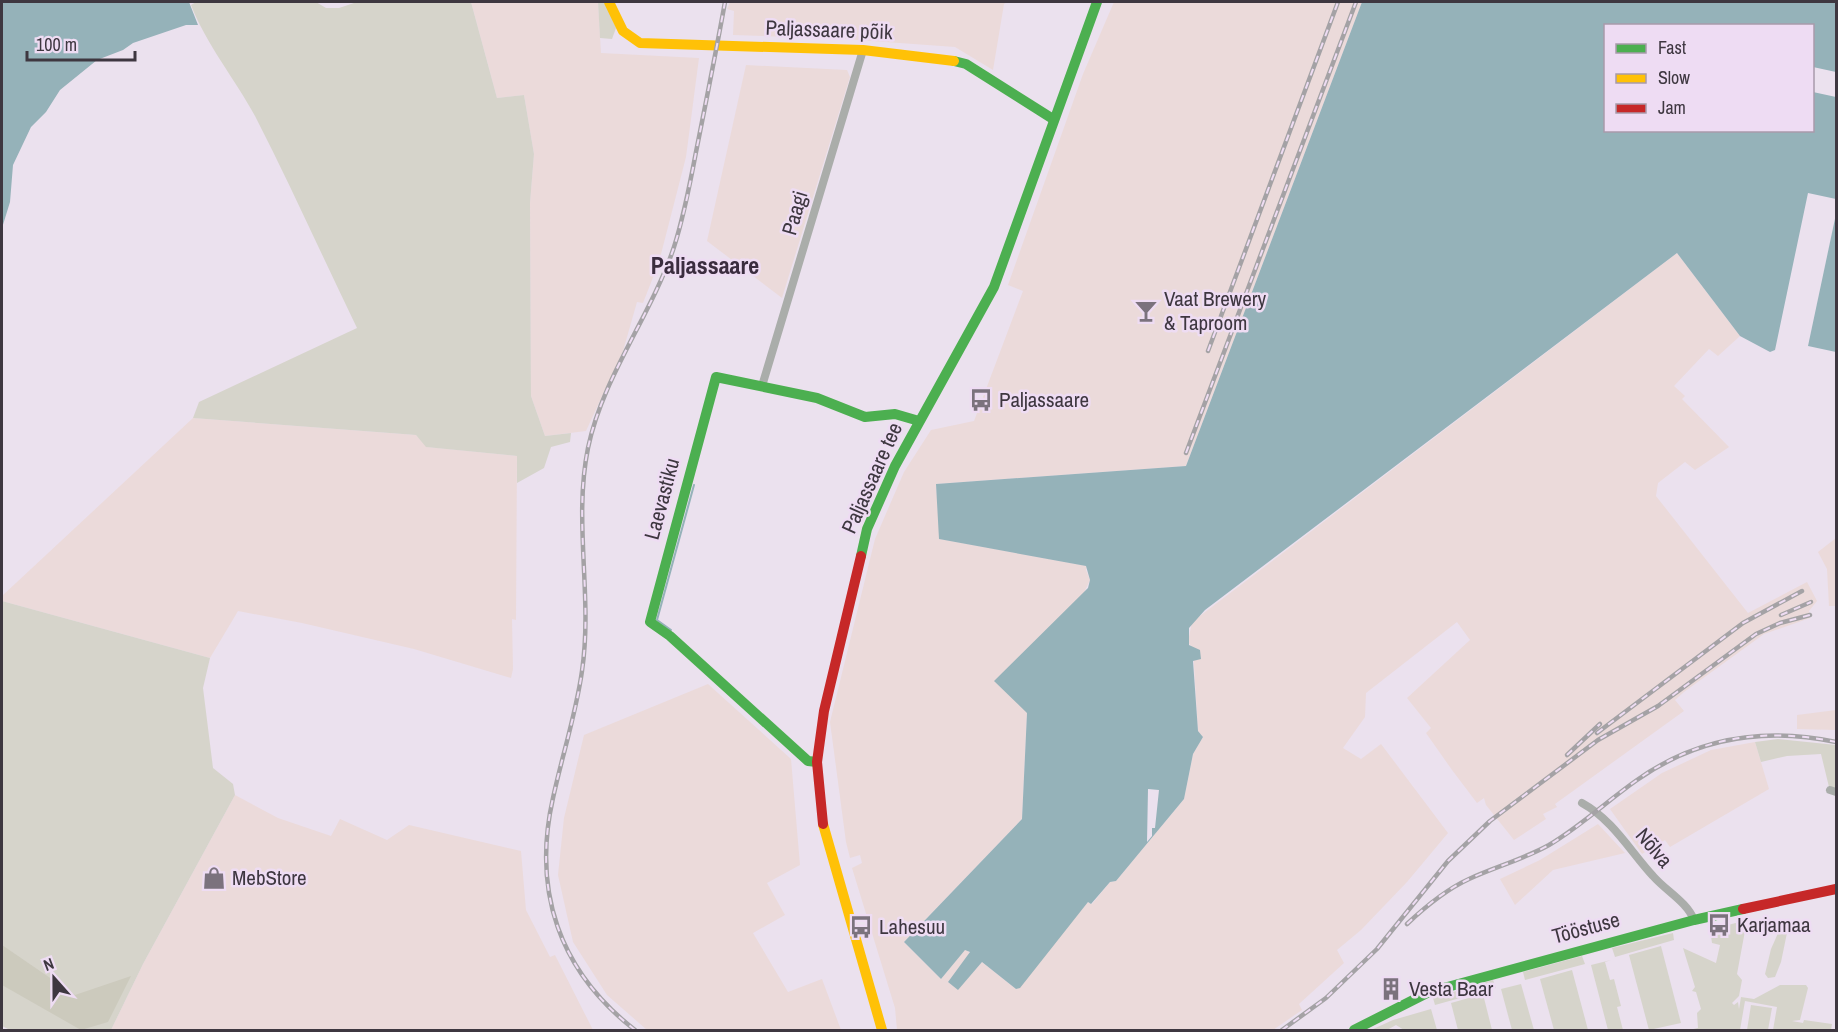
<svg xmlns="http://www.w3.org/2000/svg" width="1838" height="1032" font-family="'Archivo Narrow',sans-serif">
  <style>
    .industrial { fill: #ebdada }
    .green { fill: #d6d4cb }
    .forest { fill: #cccabd }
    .water { fill: #95b2b9 }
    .pier { fill: #ebe1ee }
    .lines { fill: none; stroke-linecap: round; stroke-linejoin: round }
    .stream { stroke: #95b2b9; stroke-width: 2 }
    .street { stroke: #aaadaa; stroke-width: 8 }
    .fast { stroke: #4caf50; stroke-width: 10 }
    .slow { stroke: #ffc107; stroke-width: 10 }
    .jam { stroke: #c62828; stroke-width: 10 }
    .rail-casing { stroke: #a4a2a5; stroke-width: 4.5 }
    .rail { stroke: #eedcf3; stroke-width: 2; stroke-dasharray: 7; stroke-linecap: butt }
    .labels { text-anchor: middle; stroke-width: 5; stroke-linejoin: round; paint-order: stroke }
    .street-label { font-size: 21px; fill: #3e3740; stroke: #eedcf3 }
    .poi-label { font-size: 21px; fill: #3e3740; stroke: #eedcf3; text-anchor: start }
    .quarter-label { font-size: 24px; font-weight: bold; fill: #3b2d3f; stroke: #eedcf3 }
  </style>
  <rect width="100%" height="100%" fill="#ebe1ee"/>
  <!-- industrial -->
  <g class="industrial">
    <polygon points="471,2 598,2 601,53 699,58 686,157 659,262 643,303 637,302 623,351 586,431 545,436 531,396 530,203 534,154 524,95 497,98"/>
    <polygon points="730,2 1007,2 1004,4 993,70 955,47 844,39 733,35 734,11 727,9"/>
    <polygon points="1114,2 1362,2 1186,466 936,484 940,539 1087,566 1086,570 1090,580 1027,713 1022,819 904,942 941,979 965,949 970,953 948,982 958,989 982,962 1016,989 1088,902 1092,904 1110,882 1116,881 1184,799 1193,754 1203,737 1198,731 1193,649 1188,642 1192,622 1677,253 1740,336 1718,356 1709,349 1674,386 1685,396 1682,399 1729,447 1695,470 1685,462 1658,483 1656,496 1748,613 1807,582 1817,601 1809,611 1810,618 1764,634 1684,692 1675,700 1684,711 1555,804 1557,807 1543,814 1546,819 1514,840 1486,805 1484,798 1477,803 1452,770 1426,733 1431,728 1407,698 1470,640 1457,622 1366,693 1365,717 1343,748 1361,759 1381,744 1448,833 1407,882 1361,930 1337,950 1344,963 1299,1004 1302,1010 1273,1030 897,1030 895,1008 852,868 862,863 860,855 850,858 846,842 830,722 875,539 904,472 931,430 974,421 1023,291 1008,285 1083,74"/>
    <polygon points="746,65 847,70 850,77 782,298 707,241"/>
    <polygon points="193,418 416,435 427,447 517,456 516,620 512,619 513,669 511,678 414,649 302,623 238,611 210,658 2,601 2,596"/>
    <polygon points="1836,538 1836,606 1829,606 1827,569 1818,552"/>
    <polygon points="708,684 791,759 800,865 767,883 785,915 753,933 788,992 822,979 841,1030 647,1030 607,995 573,942 558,875 564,818 584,735"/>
    <polygon points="1836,710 1836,730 1797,729 1797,715"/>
    <polygon points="1755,742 1769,789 1670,847 1665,840 1642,854 1610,809 1662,773 1711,750"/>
    <polygon points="235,795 278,818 331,836 340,819 387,840 409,825 521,851 526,910 550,957 555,955 593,1030 111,1030 143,964"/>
    <polygon points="1598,824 1625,853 1553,870 1515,905 1500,879 1540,860"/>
  </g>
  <!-- green -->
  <g class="green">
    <path d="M196 2H316L326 8H339L357 2H471L497 98 524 95 534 154 530 203 531 396 545 436 571 433 570 442 551 447 544 468 517 483V456L426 447 416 435 193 418 199 402 357 328C323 258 291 186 255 116 235 79 206 44 191 5Z"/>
    <polygon points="598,2 605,2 616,28 612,39 600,38"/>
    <polygon points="2,601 210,658 203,688 213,768 233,784 235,795 143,964 111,1030 10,1030 2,1026"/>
    <polygon points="1778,739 1836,745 1836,789 1829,787 1821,754 1787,756 1761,762 1755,742"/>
    <polygon points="1747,920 1737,974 1742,980 1739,996 1732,1003 1734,1005 1738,1002 1739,1009 1741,997 1754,999 1780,985 1806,985 1808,988 1800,1020 1792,1021 1803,1023 1804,1020 1832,1024 1831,1030 1773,1030 1777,1007 1745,1001 1740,1030 1689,1030 1698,1028 1697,1013 1701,1009 1696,992 1692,991 1695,987 1683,948 1716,963 1720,945 1712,943 1711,936 1727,933 1728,925"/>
    <polygon points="1788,928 1781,962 1775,977 1768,978 1765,974 1771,949 1779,931"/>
    <polygon points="1673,933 1674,940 1615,957 1612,948"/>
    <polygon points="1661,946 1681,1023 1649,1030 1629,955"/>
    <polygon points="1582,956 1585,964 1525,980 1523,972"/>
    <polygon points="1611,960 1605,962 1610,980 1614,979 1621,1006 1617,1007 1623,1030 1608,1030 1591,965"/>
    <polygon points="1572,970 1588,1030 1554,1030 1540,979"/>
    <polygon points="1493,980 1496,988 1435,1005 1433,998"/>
    <polygon points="1521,984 1534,1030 1512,1030 1501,989"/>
    <polygon points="1483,994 1492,1030 1458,1030 1451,1003"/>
    <polygon points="1751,1005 1772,1008 1768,1030 1747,1030"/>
    <polygon points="1431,1009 1437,1030 1404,1030 1396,1025 1387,1030 1371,1030 1393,1020"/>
  </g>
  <!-- forest -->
  <polygon class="forest" points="2,945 75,995 131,976 108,1022 81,1030 2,985"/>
  <!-- water -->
  <g class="water">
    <polygon points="2,2 189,2 198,25 186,25 133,43 123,50 97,60 60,90 46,112 31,127 13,165 10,202 2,228"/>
    <polygon points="1362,2 1836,2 1836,72 1813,67 1812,26 1606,26 1606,130 1812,130 1813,92 1836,97 1836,199 1808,193 1775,350 1770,352 1740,336 1677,253 1205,610 1189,628 1189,645 1200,650 1201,659 1193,661 1198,731 1203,737 1193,754 1184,799 1116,881 1110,882 1091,904 1088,902 1020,988 1016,989 982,962 958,990 948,982 970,952 965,950 941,979 904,942 1022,819 1027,713 994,681 1088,588 1090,580 1086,566 939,539 936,484 1186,466"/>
    <polygon points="1836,214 1836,352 1808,346"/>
  </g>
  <!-- pier -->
  <polygon class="pier" points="1148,789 1159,790 1155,828 1152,828 1152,836 1147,842"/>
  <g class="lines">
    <!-- stream -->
    <polyline class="stream" points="671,630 657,620 694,485"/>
    <!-- street -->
    <g class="street">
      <polyline points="762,386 863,50"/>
      <polyline points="1830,790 1836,792"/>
      <path d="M1582 803C1613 820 1630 851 1653 876 1666 891 1687 902 1694 920"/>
    </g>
    <!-- fast -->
    <g class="fast">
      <polyline points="954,61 966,64 1053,119"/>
      <polyline points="861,556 867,529 895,466 994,287 1097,2"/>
      <polyline points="817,762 808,761 670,636 650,622 716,377 817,398 865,417 895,414 919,421"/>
      <polyline points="1354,1030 1429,992 1694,920 1743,909"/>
    </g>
    <!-- slow -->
    <g class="slow">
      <polyline points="609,2 623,31 640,43 863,50 954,61"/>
      <polyline points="823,824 882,1030"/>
    </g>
    <!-- jam -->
    <g class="jam">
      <polyline points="823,824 817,762 824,711 861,556"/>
      <polyline points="1743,909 1836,889"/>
    </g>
    <!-- rail casing -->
    <g class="rail-casing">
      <g id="rail">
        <polyline points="1208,351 1338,2"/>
        <polyline points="1186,453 1356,2"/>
        <polyline points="1781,615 1811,602"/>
        <polyline points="1597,733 1743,623 1802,591"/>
        <polyline points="1567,755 1600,724"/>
        <path d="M1407 924C1425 907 1445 890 1469 879 1495 867 1524 859 1549 845 1581 826 1607 801 1637 780 1698 737 1764 727 1836 742"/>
        <path d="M635 1030C559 971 532 891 553 798 562 756 576 714 582 671 593 596 573 522 588 448 603 376 651 316 674 247 684 216 690 184 696 152 706 102 716 52 725 2"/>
        <polyline points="1282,1030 1326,998 1377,949 1448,861 1490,821 1598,740 1658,706 1756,634 1780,623 1810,615"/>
      </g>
    </g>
    <!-- rail -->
    <use href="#rail" class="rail"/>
  </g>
  <!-- icons -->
  <defs>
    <g id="bar-bare" transform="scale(1.8)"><path d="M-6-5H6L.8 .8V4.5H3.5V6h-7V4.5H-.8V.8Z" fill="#7b727d" stroke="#eedcf3" stroke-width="2.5" paint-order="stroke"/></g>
    <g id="bus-bare" transform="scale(1.8)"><path d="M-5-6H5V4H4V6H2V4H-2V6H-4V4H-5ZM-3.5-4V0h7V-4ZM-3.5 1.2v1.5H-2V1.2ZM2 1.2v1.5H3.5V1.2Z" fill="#7b727d" stroke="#eedcf3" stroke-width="2.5" paint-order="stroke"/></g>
    <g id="shop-bare" transform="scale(1.8)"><path d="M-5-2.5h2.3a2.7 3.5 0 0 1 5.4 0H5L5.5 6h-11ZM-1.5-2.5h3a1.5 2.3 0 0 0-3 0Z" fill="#7b727d" stroke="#eedcf3" stroke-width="2.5" paint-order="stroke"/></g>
    <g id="building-bare" transform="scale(1.8)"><path d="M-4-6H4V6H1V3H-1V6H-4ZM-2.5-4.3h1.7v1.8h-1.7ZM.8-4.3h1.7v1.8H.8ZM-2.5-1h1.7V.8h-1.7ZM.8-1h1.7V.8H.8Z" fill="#7b727d" stroke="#eedcf3" stroke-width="2.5" paint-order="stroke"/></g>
  </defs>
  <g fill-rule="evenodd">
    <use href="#bar-bare" x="1146" y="311"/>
    <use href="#bus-bare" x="981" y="400"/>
    <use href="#shop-bare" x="214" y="878"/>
    <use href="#bus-bare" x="1719" y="925"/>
    <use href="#bus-bare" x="861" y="927"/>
    <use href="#building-bare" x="1391" y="989"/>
  </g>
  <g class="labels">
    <!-- street labels -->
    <g class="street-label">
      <text transform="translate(829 30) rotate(2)" y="7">Paljassaare põik</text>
      <text transform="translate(795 213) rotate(-74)" y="7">Paagi</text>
      <text transform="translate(872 478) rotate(-66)" y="7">Paljassaare tee</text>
      <text transform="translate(662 499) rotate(-75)" y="7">Laevastiku</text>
      <text transform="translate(1654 848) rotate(50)" y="7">Nõlva</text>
      <text transform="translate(1586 928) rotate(-15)" y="7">Tööstuse</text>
    </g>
    <!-- poi labels -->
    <g class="poi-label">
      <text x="1164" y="306">Vaat Brewery<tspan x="1164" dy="24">&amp; Taproom</tspan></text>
      <text x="999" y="407">Paljassaare</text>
      <text x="232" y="885">MebStore</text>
      <text x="1737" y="932">Karjamaa</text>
      <text x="879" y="934">Lahesuu</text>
      <text x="1409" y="996">Vesta Baar</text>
    </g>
    <!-- quarter labels -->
    <g class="quarter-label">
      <text x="705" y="274">Paljassaare</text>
    </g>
  </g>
  <!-- border -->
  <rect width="1838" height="1032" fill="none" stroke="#3e3740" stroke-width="6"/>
  <!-- legend -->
  <rect x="1604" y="24" width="210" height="108" fill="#eedcf3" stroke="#a89aab" stroke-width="1.5"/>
  <rect x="1616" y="44" width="30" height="9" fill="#4caf50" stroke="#a89aab" stroke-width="1.5"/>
  <text x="1658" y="54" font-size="18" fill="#3e3740">Fast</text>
  <rect x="1616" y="74" width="30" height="9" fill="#ffc107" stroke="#a89aab" stroke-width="1.5"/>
  <text x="1658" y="84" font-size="18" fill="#3e3740">Slow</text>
  <rect x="1616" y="104" width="30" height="9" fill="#c62828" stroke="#a89aab" stroke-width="1.5"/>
  <text x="1658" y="114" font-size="18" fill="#3e3740">Jam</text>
  <!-- north arrow -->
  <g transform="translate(54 978) rotate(339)" stroke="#eedcf3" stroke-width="4.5" paint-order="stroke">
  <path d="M0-4.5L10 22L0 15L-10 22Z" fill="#3e3740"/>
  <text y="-9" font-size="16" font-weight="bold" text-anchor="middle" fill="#3e3740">N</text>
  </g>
  <!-- scale -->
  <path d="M27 51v9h108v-9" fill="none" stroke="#3e3740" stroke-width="3"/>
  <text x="36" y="51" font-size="18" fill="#3e3740" stroke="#eedcf3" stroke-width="4.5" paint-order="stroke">100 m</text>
</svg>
